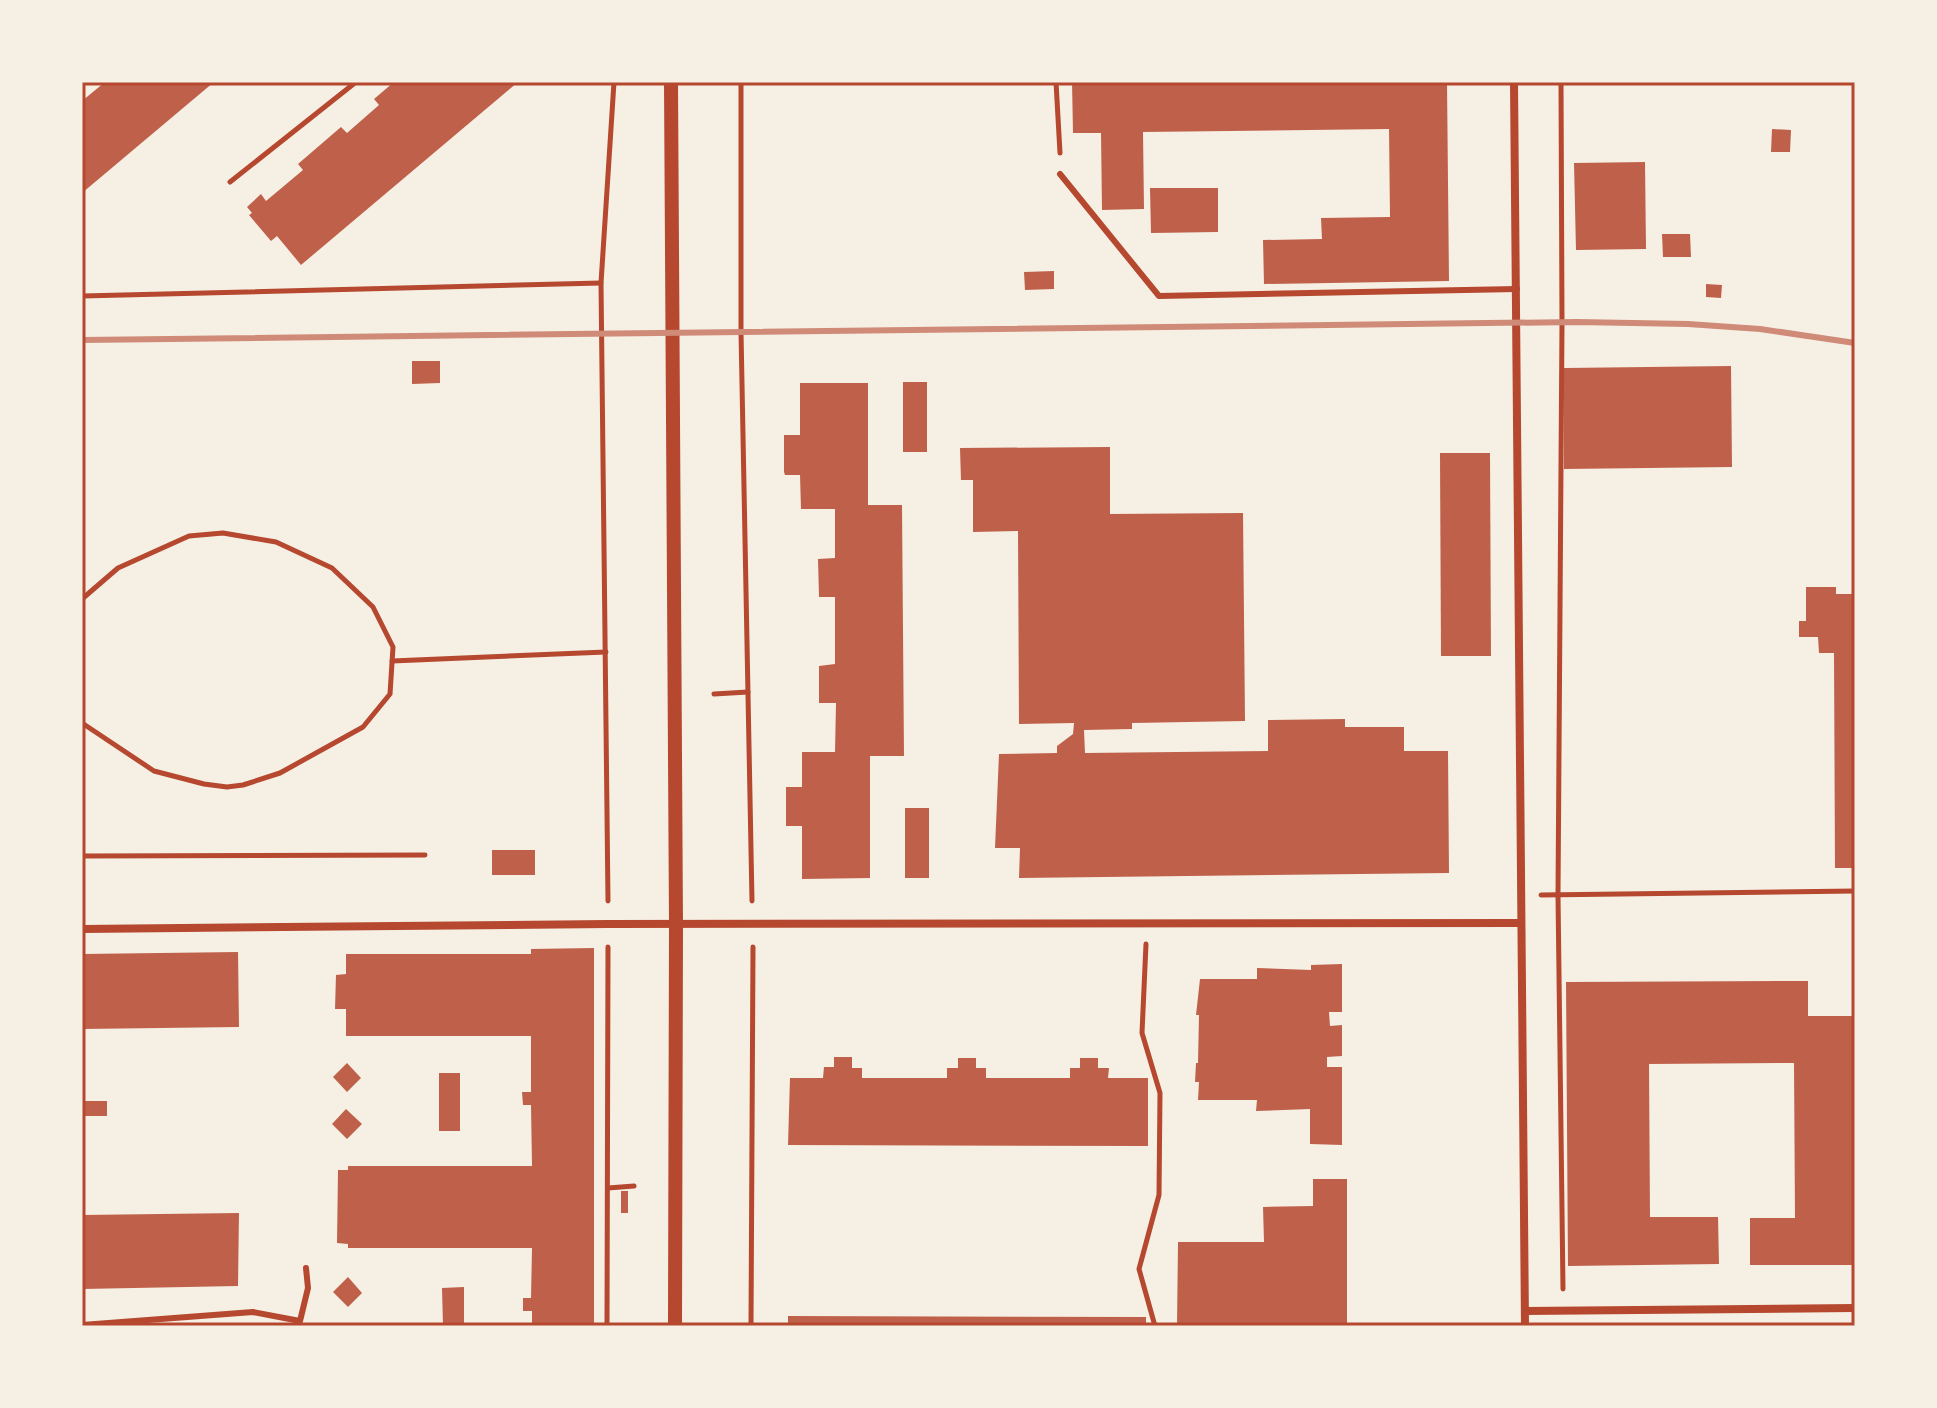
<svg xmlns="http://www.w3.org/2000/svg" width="1937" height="1408" font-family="'DM Sans',sans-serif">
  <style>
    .building { fill: #bf614a }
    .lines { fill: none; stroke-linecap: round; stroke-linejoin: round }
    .path { stroke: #b5482f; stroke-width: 5 }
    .service { stroke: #b5482f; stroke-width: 6 }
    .minor { stroke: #b5482f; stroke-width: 8 }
    .tertiary { stroke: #b5482f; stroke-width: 14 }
    .rail { stroke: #cf8b77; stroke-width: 6 }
    .neatline { fill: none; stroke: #b5482f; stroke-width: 3 }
  </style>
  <rect width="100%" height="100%" fill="#f6efe4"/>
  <!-- building -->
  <g class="building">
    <polygon points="105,82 214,82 82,193 82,101"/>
    <polygon points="394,82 518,82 301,265 277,236 271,241 249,215 252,213 247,207 261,194 266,201 303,170 298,164 341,127 347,133 379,105 374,99"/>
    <polygon points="1072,82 1447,82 1449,281 1264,284 1263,240 1322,239 1321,218 1390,217 1389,129 1143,132 1144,209 1102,210 1101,133 1073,133"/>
    <polygon points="1772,129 1791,130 1790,152 1771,152"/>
    <polygon points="1645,162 1646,249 1576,250 1574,163"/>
    <polygon points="1150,188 1218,188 1218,232 1151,233"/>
    <polygon points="1662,234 1690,234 1691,257 1663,257"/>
    <polygon points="1054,271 1054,289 1025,290 1024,272"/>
    <polygon points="1706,284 1722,285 1721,298 1706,297"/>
    <polygon points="412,361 440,361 440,383 412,384"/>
    <polygon points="1731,366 1732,467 1564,469 1564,368"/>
    <rect x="903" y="382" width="24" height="70"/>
    <polygon points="800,383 868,383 868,505 902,505 904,756 870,756 870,878 802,879 802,826 786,826 786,787 802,787 802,752 835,752 836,703 819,703 819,666 835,664 835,597 819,597 818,559 835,558 835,509 801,509 800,475 785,475 784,472 784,435 800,435"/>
    <polygon points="1110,447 1110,514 1243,513 1245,721 1132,723 1132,729 1084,730 1085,753 1268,751 1268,720 1345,719 1345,727 1404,727 1404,751 1448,751 1449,873 1019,878 1020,848 995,848 999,754 1057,753 1057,746 1073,734 1074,723 1019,724 1018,531 973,532 973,480 961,480 960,448"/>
    <polygon points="1440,453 1490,453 1491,656 1441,656"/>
    <polygon points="1806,587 1836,587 1836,594 1855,594 1855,868 1835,868 1834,653 1819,653 1818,637 1799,637 1799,621 1806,621"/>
    <rect x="905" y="808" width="24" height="70"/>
    <rect x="492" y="850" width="43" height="25"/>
    <polygon points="594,948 594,1326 532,1326 532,1311 523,1311 523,1298 531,1298 532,1248 348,1248 348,1244 337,1243 338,1170 348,1170 348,1166 532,1166 531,1105 523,1105 522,1092 531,1092 531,1036 346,1036 346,1009 335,1009 336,975 346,974 346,954 531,954 531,949"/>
    <polygon points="238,952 239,1027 82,1029 82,954"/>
    <polygon points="1342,964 1342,1012 1329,1012 1330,1026 1342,1025 1342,1056 1327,1057 1327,1067 1342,1067 1342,1145 1310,1144 1310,1109 1256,1111 1257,1100 1198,1100 1199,1082 1195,1082 1196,1063 1198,1063 1199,1015 1196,1015 1200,979 1257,979 1257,968 1311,970 1311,965"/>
    <polygon points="1808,981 1808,1016 1855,1016 1855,1265 1750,1265 1750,1218 1795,1218 1794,1063 1649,1064 1650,1217 1718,1217 1719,1264 1568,1266 1566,982"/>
    <polygon points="834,1057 852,1057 852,1068 862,1068 862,1078 947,1078 947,1068 958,1068 958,1058 976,1058 976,1068 986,1068 986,1078 1070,1078 1070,1068 1080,1068 1080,1058 1098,1058 1098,1068 1109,1068 1108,1078 1148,1078 1148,1146 788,1145 790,1078 823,1078 824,1067 834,1067"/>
    <polygon points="347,1063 361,1078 347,1092 333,1077"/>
    <rect x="439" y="1073" width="21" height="58"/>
    <rect x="82" y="1101" width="25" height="15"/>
    <polygon points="346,1109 362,1124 347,1139 332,1124"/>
    <polygon points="1313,1179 1347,1179 1347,1326 1177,1326 1178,1242 1264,1242 1263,1207 1313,1206"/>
    <rect x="621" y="1191" width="7" height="22"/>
    <polygon points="239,1213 238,1286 82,1289 82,1215"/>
    <polygon points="348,1277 362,1293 348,1307 333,1292"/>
    <polygon points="464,1287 464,1326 443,1326 442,1288"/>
    <polygon points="788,1316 1146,1317 1146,1326 788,1326"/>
  </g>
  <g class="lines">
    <!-- path -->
    <g class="path">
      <polyline points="741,82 741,332 752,901"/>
      <polyline points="1056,82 1060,153"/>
      <polyline points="1561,82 1562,323 1558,895 1563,1289"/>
      <polyline points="230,182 356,82"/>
      <polyline points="82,296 601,283"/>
      <polyline points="82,599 118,568 189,536 223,533 276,542 332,568 373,607 393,647 390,694 363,727 280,773 243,785 227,787 204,784 154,771 82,723"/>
      <polyline points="392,661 606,652"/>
      <polyline points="714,694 748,692"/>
      <polyline points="82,856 425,855"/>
      <polyline points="1541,895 1855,891"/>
      <polyline points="608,901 601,283 614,82"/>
      <polyline points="1146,944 1142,1033 1160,1093 1159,1195 1139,1269 1155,1326"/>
      <polyline points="608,1188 634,1186"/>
      <polyline points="607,1326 608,947"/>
      <polyline points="751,1326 753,947"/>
    </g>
    <!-- service -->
    <g class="service">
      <polyline points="1060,174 1159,296 1517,289"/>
      <polyline points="82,1325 253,1312 300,1321 308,1288 306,1268"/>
    </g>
    <!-- minor -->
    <g class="minor">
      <polyline points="1514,82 1525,1326"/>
      <polyline points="82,929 608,924 1521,923"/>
      <polyline points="1525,1311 1855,1308"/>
    </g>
    <!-- tertiary -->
    <polyline class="tertiary" points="671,82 676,925 675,1326"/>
    <!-- rail -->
    <polyline class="rail" points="82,340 1577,322 1688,324 1760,329 1855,343"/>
  </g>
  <!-- border -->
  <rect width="1937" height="1408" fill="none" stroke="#f6efe4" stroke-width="168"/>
  <rect x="84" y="84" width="1769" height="1240" class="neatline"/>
</svg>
